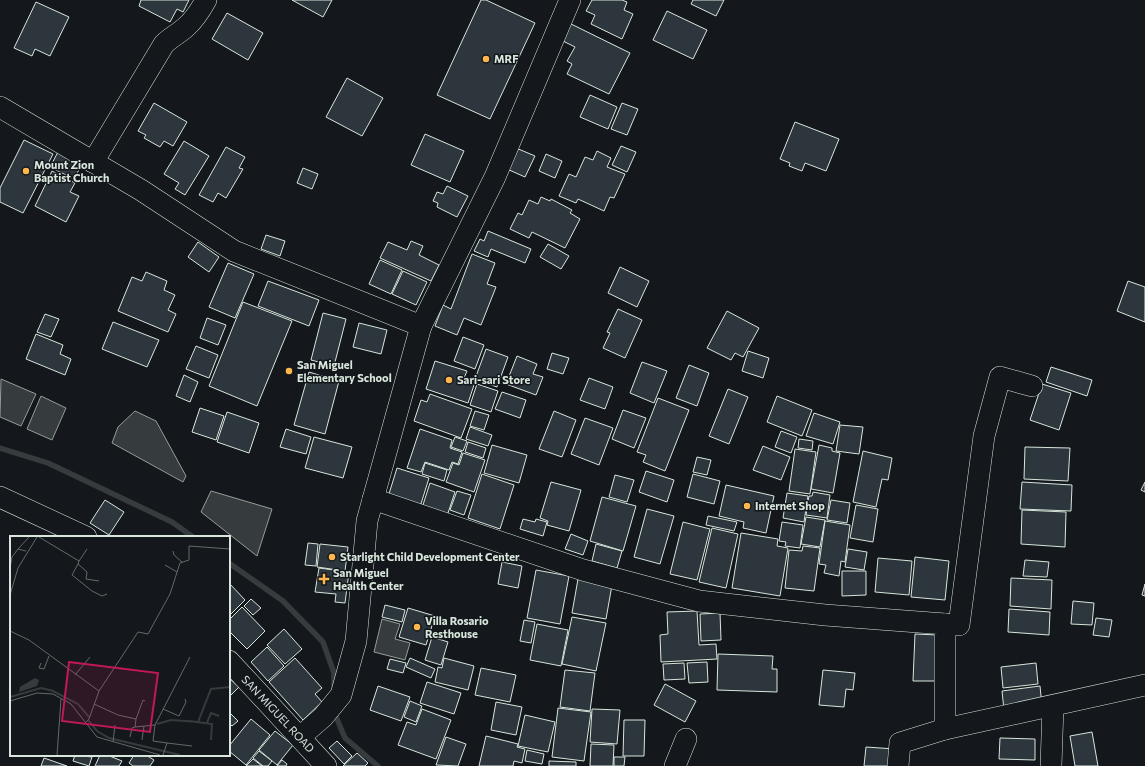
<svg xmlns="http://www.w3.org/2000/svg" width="1145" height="766" font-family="Commissioner,sans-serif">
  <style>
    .water { fill: #363b3e; stroke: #939e99 }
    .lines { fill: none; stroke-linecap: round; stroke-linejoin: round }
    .stream { stroke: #363b3e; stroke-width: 5.5 }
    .building { fill: #2c363c; stroke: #d8e6dc }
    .minor-casing { stroke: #d8e6dc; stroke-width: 22 }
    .minor { stroke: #14181c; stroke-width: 21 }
    .poi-dot { fill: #ffb74d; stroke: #14181c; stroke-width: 1.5 }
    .labels { text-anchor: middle; stroke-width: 3; stroke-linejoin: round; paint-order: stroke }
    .poi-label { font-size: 11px; font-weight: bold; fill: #d8e6dc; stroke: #14181c; text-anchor: start }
    .street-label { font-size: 11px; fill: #d8e6dc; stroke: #14181c }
    .inset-river { fill: none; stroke: #363b3e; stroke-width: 2 }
    .inset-road { fill: none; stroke: #626a69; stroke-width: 1 }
    .view { fill: #c2185b; fill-opacity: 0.15; stroke: #c2185b; stroke-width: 2 }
    .inset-edge { fill: none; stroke: #d8e6dc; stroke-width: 2 }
  </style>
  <rect width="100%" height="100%" fill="#14181c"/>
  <!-- water -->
  <g class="water">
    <polygon points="1,379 36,394 21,426 0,417"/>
    <polygon points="41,396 66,408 52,440 27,429"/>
    <polygon points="135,411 156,421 186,476 183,482 112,443 118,427"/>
    <polygon points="211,491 272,509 257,556 201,512"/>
    <polygon points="382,619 400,624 395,639 410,643 405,660 374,652"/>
  </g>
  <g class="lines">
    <!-- stream -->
    <g class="stream">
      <polyline points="0,448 48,463 172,522 193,537"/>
      <polyline points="229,563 283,601 323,642 334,673 334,689"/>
      <polyline points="334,712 345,738 378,766"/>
    </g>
  </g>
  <!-- building -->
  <g class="building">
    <polygon points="141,0 189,0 183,12 177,9 170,22 139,6"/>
    <polygon points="292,0 332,0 323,17"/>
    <polygon points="481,0 486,0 535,23 490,119 437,95"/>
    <polygon points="592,0 622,0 627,2 624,10 633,14 622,39 591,24 595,15 586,11"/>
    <polygon points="693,0 724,0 716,16 691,4"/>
    <polygon points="36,2 69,17 50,56 35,49 32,56 14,48"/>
    <polygon points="667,11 707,30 693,59 653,40"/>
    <polygon points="227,13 263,33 248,60 212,39"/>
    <polygon points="569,23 630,53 609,94 567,74 572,64 567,61 575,47 561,40"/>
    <polygon points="347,78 383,98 362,136 326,117"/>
    <polygon points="590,95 617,107 608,129 580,117"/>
    <polygon points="154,103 187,122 173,146 164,141 160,147 144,138 146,135 138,131"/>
    <polygon points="622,103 638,109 627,135 611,129"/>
    <polygon points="795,122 839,139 826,171 805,163 802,171 789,166 790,163 780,159"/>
    <polygon points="425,134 464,151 450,182 411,165"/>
    <polygon points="24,140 53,154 23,213 0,202 0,188"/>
    <polygon points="184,141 209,156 185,195 175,189 179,183 164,174"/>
    <polygon points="621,146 636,152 627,172 612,165"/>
    <polygon points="226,147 245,157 239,168 243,169 226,198 218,193 213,202 199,195"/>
    <polygon points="516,148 535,156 525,177 507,169"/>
    <polygon points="597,151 611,158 607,167 625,174 614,198 610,197 604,211 578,199 576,203 559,196 569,174 576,177 585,157 593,160"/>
    <polygon points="58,152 82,164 74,179 50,167"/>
    <polygon points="546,154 562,161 555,178 539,171"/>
    <polygon points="303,168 318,174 312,189 297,183"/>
    <polygon points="52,171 75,183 70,192 79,196 66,222 35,206"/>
    <polygon points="447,186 468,196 457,217 437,207 438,203 433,201 437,192 443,194"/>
    <polygon points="541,197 550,201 551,199 572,210 570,213 580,219 565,248 532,232 529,238 510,229 518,213 522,215 529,200 538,204"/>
    <polygon points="488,231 531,249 525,263 491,249 488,257 474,251 480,239 484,241"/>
    <polygon points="266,235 285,241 280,256 261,249"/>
    <polygon points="411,241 423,246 419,255 439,265 431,281 380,258 388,242 407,250"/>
    <polygon points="198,242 219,257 209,272 188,257"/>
    <polygon points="548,244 569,256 561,269 540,257"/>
    <polygon points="472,254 495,263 487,284 496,287 481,325 464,318 457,335 435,326 443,305 451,309"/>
    <polygon points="380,260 402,270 391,294 369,284"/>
    <polygon points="228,263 254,274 235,318 209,307"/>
    <polygon points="620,267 649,281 637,307 608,293"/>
    <polygon points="403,271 427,282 416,305 392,294"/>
    <polygon points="146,272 167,281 164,290 175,295 168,310 176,314 168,332 118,311 132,277 142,281"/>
    <polygon points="268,281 319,300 309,326 258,306"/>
    <polygon points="1128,281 1145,287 1145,322 1117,311"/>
    <polygon points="243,302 292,321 257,406 209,386"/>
    <polygon points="618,309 642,320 625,358 603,348 610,333 607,332"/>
    <polygon points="727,311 759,328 743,357 735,353 731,360 707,348"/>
    <polygon points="323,313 346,319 334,366 311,360"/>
    <polygon points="45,314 59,319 51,337 37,332"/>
    <polygon points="207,318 226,325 218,345 200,338"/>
    <polygon points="113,322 159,340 147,367 102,349"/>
    <polygon points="359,323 387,330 381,354 353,347"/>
    <polygon points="36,334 63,345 60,354 71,359 65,375 26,359"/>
    <polygon points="463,337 484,345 475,369 454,361"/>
    <polygon points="196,346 218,355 209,378 186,369"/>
    <polygon points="486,349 508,357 497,387 475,379"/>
    <polygon points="748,351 769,358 763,378 742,371"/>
    <polygon points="552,353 569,358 563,374 547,369"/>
    <polygon points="517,356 537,364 533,374 543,377 536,395 506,384"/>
    <polygon points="435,361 467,371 464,378 475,382 468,403 426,389"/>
    <polygon points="642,362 667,371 654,403 630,393"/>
    <polygon points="689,365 709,373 697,406 676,398"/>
    <polygon points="1051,367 1092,380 1087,396 1046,382"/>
    <polygon points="309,372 339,381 325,434 294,425"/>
    <polygon points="184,375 198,382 190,402 176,396"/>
    <polygon points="589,378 613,387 605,409 580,400"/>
    <polygon points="477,384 498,391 491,412 470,405"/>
    <polygon points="1042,384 1071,393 1059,430 1030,420"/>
    <polygon points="728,389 748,397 729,444 709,436"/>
    <polygon points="502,392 526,400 520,418 495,409"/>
    <polygon points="430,394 472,409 461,438 414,421 421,400 427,402"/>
    <polygon points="777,396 812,410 802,436 767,422"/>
    <polygon points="658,398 689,410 665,471 643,462 646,455 637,452"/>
    <polygon points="200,408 224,416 216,440 192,432"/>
    <polygon points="623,410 646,418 634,448 612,439"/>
    <polygon points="475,411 489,415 484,430 470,426"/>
    <polygon points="554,411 576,420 562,457 539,449"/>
    <polygon points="227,412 259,423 249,453 217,442"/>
    <polygon points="814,413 840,422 833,444 806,436"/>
    <polygon points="585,418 613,428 599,465 571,454"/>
    <polygon points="840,425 863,427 859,454 836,451"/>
    <polygon points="470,427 492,435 488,446 466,439"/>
    <polygon points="286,429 311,437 306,454 280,447"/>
    <polygon points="420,429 452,440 450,448 462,452 458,464 452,462 449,470 425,462 421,472 407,468"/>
    <polygon points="781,431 797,437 791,453 775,447"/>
    <polygon points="314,437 352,447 343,478 305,468"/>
    <polygon points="455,437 467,441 463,451 451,447"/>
    <polygon points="799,439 813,441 812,450 798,448"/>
    <polygon points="468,442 486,448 483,458 465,452"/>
    <polygon points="492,445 527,455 519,483 484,473"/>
    <polygon points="819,445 832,448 832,451 840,453 833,493 811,489"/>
    <polygon points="763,446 790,457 781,480 753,470"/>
    <polygon points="1025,447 1070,448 1068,481 1024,479"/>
    <polygon points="795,449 816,452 810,494 789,491"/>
    <polygon points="863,451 892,458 888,480 882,479 876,507 853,502"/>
    <polygon points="463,453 485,460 474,492 446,482 453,463 459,465"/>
    <polygon points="697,457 711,460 707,475 693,472"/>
    <polygon points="425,463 447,470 444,481 422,474"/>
    <polygon points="397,468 429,478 420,507 388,497"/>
    <polygon points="646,471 674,480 667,502 639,492"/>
    <polygon points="482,474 514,485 500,529 468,518"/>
    <polygon points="693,474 720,481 714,504 687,497"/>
    <polygon points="615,475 634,480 627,502 609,497"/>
    <polygon points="551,482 581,490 569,531 547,525 548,521 540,518"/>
    <polygon points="1022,482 1072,485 1071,511 1020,509"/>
    <polygon points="1145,482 1145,492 1141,490"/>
    <polygon points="430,483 455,492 447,516 422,508"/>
    <polygon points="726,485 774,496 766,533 743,528 744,522 719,516"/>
    <polygon points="457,491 471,495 464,515 450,510"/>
    <polygon points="813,492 830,495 827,518 806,515 809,496 812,496"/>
    <polygon points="787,493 808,496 804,522 783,518"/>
    <polygon points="602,497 636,506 623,551 590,541"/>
    <polygon points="105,500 124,512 109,535 90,523"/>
    <polygon points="831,500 850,503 847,523 827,520"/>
    <polygon points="856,505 878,509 873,542 850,538"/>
    <polygon points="647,509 674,516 660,564 634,557"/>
    <polygon points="1022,510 1066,512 1065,547 1021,544"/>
    <polygon points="708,516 737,522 734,531 706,525"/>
    <polygon points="806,517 825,520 820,547 801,544"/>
    <polygon points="523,519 535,522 536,519 547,522 543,536 520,529"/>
    <polygon points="825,521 850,525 845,562 841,561 839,576 824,573 826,565 819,564"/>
    <polygon points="683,522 710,529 697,580 670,574"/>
    <polygon points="782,522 803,525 800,548 785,546 786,542 779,541"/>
    <polygon points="712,528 738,534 726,588 699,582"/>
    <polygon points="741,533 778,539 777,546 788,548 780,596 732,588"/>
    <polygon points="571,534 588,541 583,555 565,549"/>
    <polygon points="308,543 318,544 316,566 305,565"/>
    <polygon points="320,544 348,547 345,571 317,567"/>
    <polygon points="596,544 622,551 617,568 592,561"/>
    <polygon points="803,546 820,548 814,591 785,588 789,550 802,551"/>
    <polygon points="848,549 867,552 864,570 845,567"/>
    <polygon points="915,557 949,561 945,600 911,597"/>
    <polygon points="878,558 912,561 909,595 875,592"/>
    <polygon points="1025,560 1049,562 1047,577 1023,576"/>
    <polygon points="502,562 522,566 518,588 498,584"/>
    <polygon points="319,568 349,572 345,603 335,602 336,594 315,592"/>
    <polygon points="536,570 569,576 560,624 527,618"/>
    <polygon points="842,571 866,571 866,595 842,596"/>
    <polygon points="1011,578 1052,580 1051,609 1010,606"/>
    <polygon points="578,579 612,585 606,619 572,613"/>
    <polygon points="229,583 245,600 229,616"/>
    <polygon points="1145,584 1145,596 1142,595"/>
    <polygon points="251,599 261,608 253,615 244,606"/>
    <polygon points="1073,601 1094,603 1092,625 1071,624"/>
    <polygon points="385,605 405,610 402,622 382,617"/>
    <polygon points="242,607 265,631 247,649 229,631 229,620"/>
    <polygon points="408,608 435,616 426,645 399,637"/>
    <polygon points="1009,609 1050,612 1049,635 1008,632"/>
    <polygon points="697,611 699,645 716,644 717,659 661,662 660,635 668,634 667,612"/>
    <polygon points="720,613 721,640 701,641 700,614"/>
    <polygon points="572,617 606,623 596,671 562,664"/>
    <polygon points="1096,618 1112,620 1109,637 1093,635"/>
    <polygon points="524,620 535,622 531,643 520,641"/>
    <polygon points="537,624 568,630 561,666 530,660"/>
    <polygon points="284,629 302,649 285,664 267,645"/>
    <polygon points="915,634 937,635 935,681 913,681"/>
    <polygon points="432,637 448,642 441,665 425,660"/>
    <polygon points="267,647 284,666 268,681 251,662"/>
    <polygon points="718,654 773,656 772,669 777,669 777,692 717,690"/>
    <polygon points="295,658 322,688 315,694 322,702 303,720 269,682"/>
    <polygon points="410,658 435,669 431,678 406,667"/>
    <polygon points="444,658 474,666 468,690 435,682 438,667 442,668"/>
    <polygon points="390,659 406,663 403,673 387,669"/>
    <polygon points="707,662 708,682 689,683 687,663"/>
    <polygon points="684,663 685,679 664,680 663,664"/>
    <polygon points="1036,663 1038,684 1003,688 1001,667"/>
    <polygon points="481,668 516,675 510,702 475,695"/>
    <polygon points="565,670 595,673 590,711 560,707"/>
    <polygon points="823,670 855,673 853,690 846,689 844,707 819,705"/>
    <polygon points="229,678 239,687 229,697"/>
    <polygon points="427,682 461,693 454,714 420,703"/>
    <polygon points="665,684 696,701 685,722 654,705"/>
    <polygon points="378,686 410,697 401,721 370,710"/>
    <polygon points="1040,686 1042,706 1004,710 1002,691"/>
    <polygon points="410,701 422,706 416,722 404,717"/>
    <polygon points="496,702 522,707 516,735 491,730"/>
    <polygon points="558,708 591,712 584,761 552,757"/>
    <polygon points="422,709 451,720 436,759 398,745 407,722 416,725"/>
    <polygon points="592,709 620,710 617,744 590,742"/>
    <polygon points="229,712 238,721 232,726 229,723"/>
    <polygon points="525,715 555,722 548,752 518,746"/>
    <polygon points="251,719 270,735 246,765 229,751 229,746"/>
    <polygon points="624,720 645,720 644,756 623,756"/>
    <polygon points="275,731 293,745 277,765 259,750"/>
    <polygon points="1092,732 1098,766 1075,766 1070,736"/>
    <polygon points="486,736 518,744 517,747 525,749 522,763 514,761 513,766 479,766"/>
    <polygon points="446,737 466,744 458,766 436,765"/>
    <polygon points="1000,738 1035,739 1035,760 999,759"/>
    <polygon points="337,741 352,756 344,764 329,748"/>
    <polygon points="591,744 614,745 613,766 590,766"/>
    <polygon points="866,747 895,749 893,766 864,766"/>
    <polygon points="527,750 544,754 542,764 525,761"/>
    <polygon points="259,751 272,761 268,766 263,766 253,758"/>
    <polygon points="357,753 368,763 365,766 343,766"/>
    <polygon points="75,755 92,757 89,766 73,761"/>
    <polygon points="100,755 107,755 122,761 119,766 95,766"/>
    <polygon points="134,755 146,755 154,760 150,766 133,766 129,763"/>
    <polygon points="614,757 625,757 624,766 614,766"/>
    <polygon points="44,758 67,766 41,766"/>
    <polygon points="253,759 262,766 246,766"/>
    <polygon points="282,760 287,764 286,766 277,766"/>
    <polygon points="549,761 576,762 576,766 549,766"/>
  </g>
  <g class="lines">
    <!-- minor casing -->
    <g class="minor-casing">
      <g id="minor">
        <polyline points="0,107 141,190 234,251 421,326 367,521 356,641 341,695 323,717 300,737"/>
        <path d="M93 162 164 44C171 37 180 33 187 26 195 19 201 9 206 0"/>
        <polyline points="421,326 495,177 570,0"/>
        <polyline points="0,497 86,537"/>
        <polyline points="373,499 583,570 699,601 825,615 945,624 945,729 1145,685"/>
        <polyline points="945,624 959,625 984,436 1000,377 1032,386"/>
        <polyline points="229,661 326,766"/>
        <polyline points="675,766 686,739"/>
        <polyline points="898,766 900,743 945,729"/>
        <polyline points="1051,766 1053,706"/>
      </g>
    </g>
    <!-- minor -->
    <use href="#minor" class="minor"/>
  </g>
  <!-- markers -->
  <g class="poi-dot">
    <circle cx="486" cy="59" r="4"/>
    <circle cx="26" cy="171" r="4"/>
    <circle cx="289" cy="371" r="4"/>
    <circle cx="449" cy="380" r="4"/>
    <circle cx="747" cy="506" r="4"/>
    <circle cx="332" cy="557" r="4"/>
    <path d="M322 573h4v4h4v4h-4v4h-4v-4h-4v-4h4z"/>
    <circle cx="417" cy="627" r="4"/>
  </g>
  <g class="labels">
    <!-- poi labels -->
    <g class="poi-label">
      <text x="494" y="63">MRF</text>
      <text x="34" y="169">Mount Zion<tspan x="34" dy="13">Baptist Church</tspan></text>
      <text x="297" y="369">San Miguel<tspan x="297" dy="13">Elementary School</tspan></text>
      <text x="457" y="384">Sari-sari Store</text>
      <text x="755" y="510">Internet Shop</text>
      <text x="340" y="561">Starlight Child Development Center</text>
      <text x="333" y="577">San Miguel<tspan x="333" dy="13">Health Center</tspan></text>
      <text x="425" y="625">Villa Rosario<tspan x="425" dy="13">Resthouse</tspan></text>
    </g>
    <!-- street labels -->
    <g class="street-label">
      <text transform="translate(278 714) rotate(47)" y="4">SAN MIGUEL ROAD</text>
    </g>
  </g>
  <!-- overview -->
  <g transform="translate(10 536)">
    <rect width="220" height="220" fill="#14181c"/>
    <path d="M25 142 29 144 27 150 9 156 10 151Z" fill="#363b3e"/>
    <path class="inset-river" d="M0 161 31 152 43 155 68 168 79 181M78 184 87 195 99 202 170 219M179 185 202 188 201 204M197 187 201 177 209 180M147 188 161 184 188 186 201 153 220 151"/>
    <path class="inset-road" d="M29 1 69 25 68 28 77 36 76 43 89 45M8 13 19 1M163 15 164 19 172 26M69 25 77 13M68 28 62 39 82 55 92 60 97 58M155 29 167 36M0 32 2 21 8 13 16 15M0 59 8 32 27 1M0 95 19 104 89 155 79 183 76 186M31 127 29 132 34 133 39 120M65 139 80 121M89 155 128 96 138 98 160 58 170 27 179 24V10L220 13M0 165 27 157 43 158 61 168 87 201 150 219M84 168 108 179 126 183 125 191 145 189M153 173 169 180 176 166 175 163M126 183 133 164 135 165M120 201 122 192 125 191M132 204 134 190M103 206 105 189M157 207 182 210M47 219 51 163M153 219 157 207 143 205 145 189 180 121"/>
    <path class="view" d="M59 126 148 137 140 196 52 185Z"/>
    <rect width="220" height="220" class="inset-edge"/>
  </g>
</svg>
